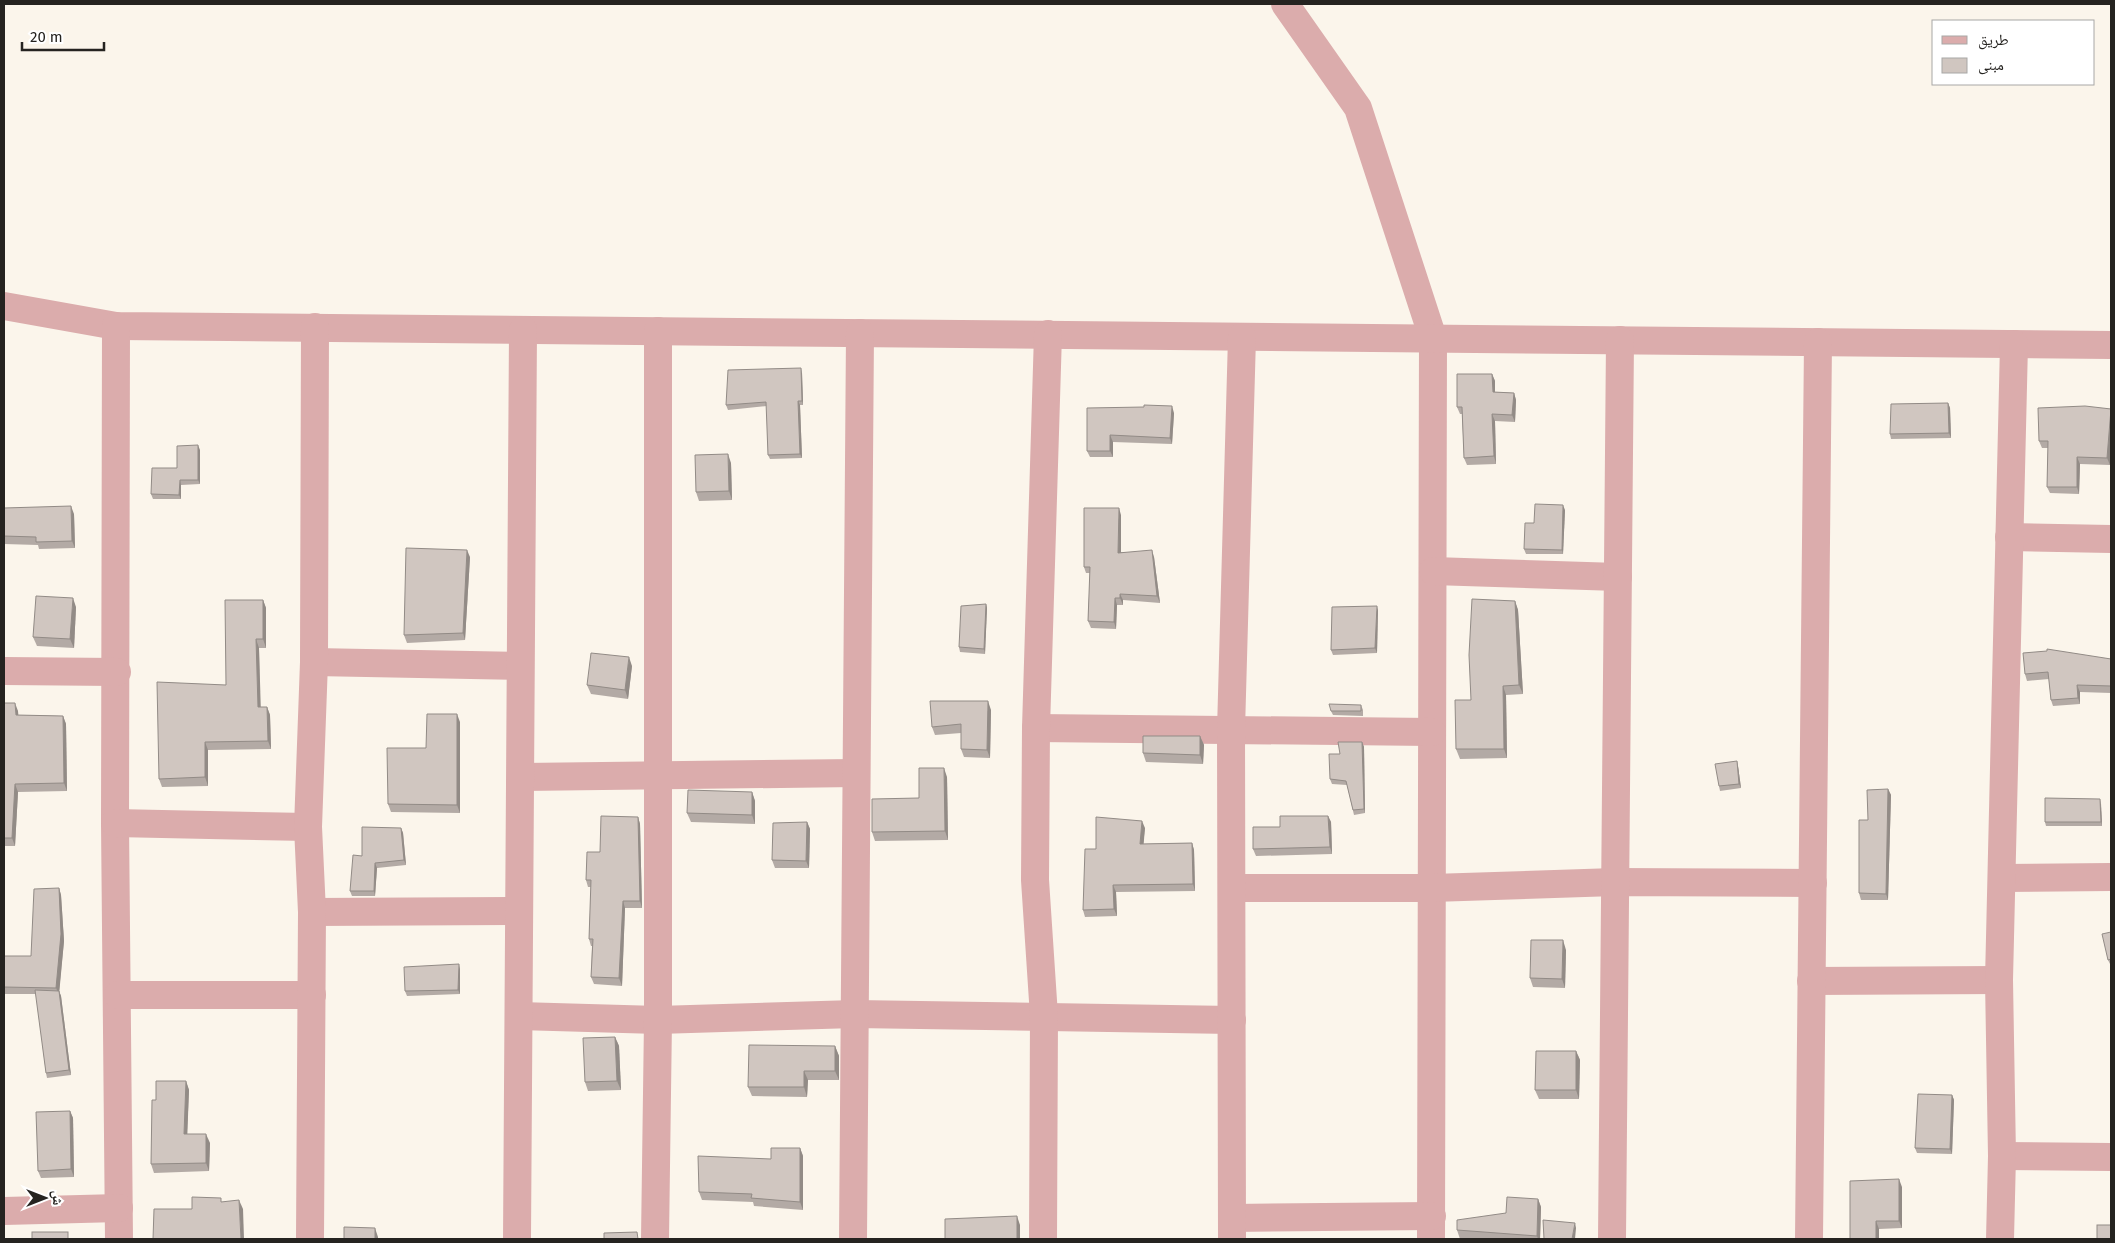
<svg xmlns="http://www.w3.org/2000/svg" width="2115" height="1243" font-family="'Fira Sans','Noto Naskh Arabic',sans-serif">
  <style>
    .lines { fill: none; stroke-linecap: round; stroke-linejoin: round }
    .minor { stroke: #dbacac; stroke-width: 28 }
    .wall { fill: #b3aaa5 }
    .shaded-wall { fill: #928b86 }
    .building { fill: #d0c6c0; stroke: #928b86 }
  </style>
  <rect width="100%" height="100%" fill="#fbf5eb"/>
  <g class="lines">
    <!-- minor -->
    <g class="minor">
      <polyline points="1285,4 1358,108 1433,338 1431,1239"/>
      <polyline points="4,306 116,326 2111,345"/>
      <polyline points="116,326 115,823 119,1239"/>
      <polyline points="2009,537 2111,539"/>
      <polyline points="1433,571 1618,577"/>
      <polyline points="314,662 520,666"/>
      <polyline points="4,671 117,672"/>
      <polyline points="1036,728 1432,732"/>
      <polyline points="522,777 856,773"/>
      <polyline points="115,823 308,827"/>
      <polyline points="2002,878 2111,877"/>
      <polyline points="1232,888 1432,888 1615,882 1813,883"/>
      <polyline points="312,912 519,911"/>
      <polyline points="1811,981 1999,980"/>
      <polyline points="118,995 312,995"/>
      <polyline points="519,1016 658,1020 855,1014 1232,1020"/>
      <polyline points="2002,1156 2111,1157"/>
      <polyline points="4,1211 119,1208"/>
      <polyline points="1232,1218 1432,1216"/>
      <polyline points="310,1239 312,912 308,827 314,662 315,327"/>
      <path d="M517 1239C520 936 520 633 523 330"/>
      <polyline points="655,1239 658,1020 658,331"/>
      <polyline points="853,1239 860,333"/>
      <polyline points="1043,1239 1044,1016 1035,880 1036,728 1048,334"/>
      <polyline points="1232,1239 1231,730 1242,337"/>
      <polyline points="1612,1239 1620,340"/>
      <polyline points="1809,1239 1818,342"/>
      <polyline points="2000,1239 2002,1156 1999,980 2014,344"/>
    </g>
  </g>
  <!-- wall -->
  <g class="wall">
    <polygon points="802,373 803,405 800,405 802,458 770,459 768,455 767,406 728,410 726,405"/>
    <polygon points="1492,374 1495,381 1495,392 1514,393 1516,400 1515,422 1495,421 1496,464 1467,465 1464,458 1462,414 1460,414 1457,407"/>
    <polygon points="1948,403 1950,408 1951,438 1891,439 1890,434"/>
    <polygon points="1087,408 1174,413 1172,444 1113,442 1113,457 1090,457 1087,451"/>
    <polygon points="2111,409 2110,465 2080,464 2079,494 2050,493 2047,487 2048,448 2042,448 2039,441"/>
    <polygon points="200,450 200,484 181,485 181,499 153,499 151,494 177,468"/>
    <polygon points="731,463 732,500 699,501 696,492"/>
    <polygon points="4,508 74,514 75,548 39,549 38,545 4,544"/>
    <polygon points="1565,510 1563,554 1526,554 1524,549 1534,523"/>
    <polygon points="1121,515 1121,552 1154,557 1160,603 1123,600 1123,605 1117,605 1116,629 1091,628 1088,621 1090,573 1086,573 1084,567"/>
    <polygon points="470,557 465,640 407,643 404,635"/>
    <polygon points="263,600 266,608 266,648 259,648 260,707 267,707 270,715 271,749 208,750 208,786 162,787 159,779 226,685"/>
    <polygon points="1515,601 1518,610 1523,694 1506,695 1507,758 1460,759 1456,749 1471,700"/>
    <polygon points="986,604 987,608 985,654 960,652 959,647"/>
    <polygon points="76,607 74,648 37,646 33,637"/>
    <polygon points="1378,610 1377,653 1333,655 1331,650"/>
    <polygon points="2111,659 2111,693 2080,692 2080,704 2053,706 2051,700 2049,679 2027,681 2025,674"/>
    <polygon points="632,666 628,699 591,694 587,685"/>
    <polygon points="4,703 18,711 18,715 63,716 66,724 67,791 18,792 15,846 4,846"/>
    <polygon points="1361,705 1363,710 1363,716 1333,715 1331,711"/>
    <polygon points="991,710 990,758 964,757 961,749 961,733 935,735 932,727"/>
    <polygon points="460,722 460,813 391,812 388,804 426,748"/>
    <polygon points="1200,736 1204,745 1203,764 1146,762 1143,753"/>
    <polygon points="1362,742 1364,747 1365,813 1354,815 1347,785 1332,784 1330,779 1340,754"/>
    <polygon points="1737,761 1738,766 1741,788 1720,791 1719,786"/>
    <polygon points="947,777 948,840 875,841 872,832 919,798"/>
    <polygon points="1888,789 1891,795 1888,900 1861,900 1859,893 1868,820"/>
    <polygon points="752,792 755,801 755,824 691,822 687,813"/>
    <polygon points="2101,804 2102,826 2046,826 2045,822"/>
    <polygon points="1328,816 1331,822 1332,854 1256,856 1253,849 1280,827"/>
    <polygon points="638,817 640,824 642,908 625,908 622,986 594,984 591,977 592,946 591,946 589,939 591,887 588,887 586,880 600,852"/>
    <polygon points="807,822 810,829 809,868 775,868 772,860"/>
    <polygon points="401,828 403,833 406,865 377,868 375,896 352,896 350,891 362,856"/>
    <polygon points="1145,828 1143,844 1192,843 1194,850 1195,891 1116,892 1117,916 1085,917 1083,910 1096,849"/>
    <polygon points="59,888 61,895 64,941 59,991 61,996 71,1075 47,1078 46,1073 36,994 4,994 4,956 31,956"/>
    <polygon points="2111,932 2111,964 2110,964 2108,960"/>
    <polygon points="1566,950 1565,988 1533,987 1530,978"/>
    <polygon points="460,969 460,994 407,996 405,991"/>
    <polygon points="615,1037 619,1046 621,1090 588,1091 585,1082"/>
    <polygon points="835,1046 839,1056 839,1080 808,1080 807,1097 752,1096 748,1087"/>
    <polygon points="1576,1051 1580,1060 1579,1099 1539,1099 1535,1090"/>
    <polygon points="186,1081 189,1090 187,1134 210,1143 209,1171 154,1173 151,1164 156,1100"/>
    <polygon points="1952,1095 1954,1100 1952,1154 1917,1153 1915,1148"/>
    <polygon points="70,1111 73,1118 74,1177 41,1178 38,1171"/>
    <polygon points="800,1148 803,1156 803,1210 754,1206 753,1202 702,1200 699,1192 771,1159"/>
    <polygon points="1902,1187 1902,1228 1879,1229 1879,1239 1850,1239"/>
    <polygon points="1538,1199 1541,1207 1540,1239 1460,1239 1457,1230 1506,1213"/>
  </g>
  <!-- shaded-wall -->
  <g class="shaded-wall">
    <polygon points="801,368 802,373 803,405 802,401"/>
    <polygon points="1492,374 1495,381 1495,399 1493,392"/>
    <polygon points="1514,393 1516,400 1515,422 1512,415"/>
    <polygon points="798,401 800,405 802,458 800,454"/>
    <polygon points="1948,403 1950,408 1951,438 1949,433"/>
    <polygon points="1172,406 1174,413 1172,444 1170,438"/>
    <polygon points="2111,409 2111,444 2110,465 2107,458"/>
    <polygon points="1492,414 1495,421 1496,464 1494,456"/>
    <polygon points="1110,435 1113,442 1113,457 1110,451"/>
    <polygon points="198,445 200,450 200,484 198,480"/>
    <polygon points="728,454 731,463 732,500 729,491"/>
    <polygon points="2077,457 2080,464 2079,494 2077,487"/>
    <polygon points="180,480 181,485 181,499 179,495"/>
    <polygon points="1563,505 1565,510 1563,554 1562,550"/>
    <polygon points="71,506 74,514 75,548 72,541"/>
    <polygon points="1119,508 1121,515 1121,559 1118,553"/>
    <polygon points="467,550 470,557 465,640 463,633"/>
    <polygon points="1152,550 1154,557 1160,603 1157,596"/>
    <polygon points="1120,594 1123,600 1123,605 1120,598"/>
    <polygon points="73,598 76,607 74,648 70,639"/>
    <polygon points="1115,598 1117,605 1116,629 1114,622"/>
    <polygon points="263,600 266,608 266,648 263,639"/>
    <polygon points="1515,601 1518,610 1523,694 1519,685"/>
    <polygon points="986,604 987,608 985,654 984,649"/>
    <polygon points="1377,606 1378,610 1377,653 1375,648"/>
    <polygon points="256,639 259,648 261,715 258,707"/>
    <polygon points="629,657 632,666 628,699 625,690"/>
    <polygon points="2077,685 2080,692 2080,704 2078,698"/>
    <polygon points="1503,686 1506,695 1507,758 1504,749"/>
    <polygon points="988,701 991,710 990,758 987,750"/>
    <polygon points="15,703 18,711 19,723 16,715"/>
    <polygon points="267,707 270,715 271,749 268,741"/>
    <polygon points="457,714 460,722 460,813 457,805"/>
    <polygon points="63,716 66,724 67,791 64,783"/>
    <polygon points="1200,736 1204,745 1203,764 1200,755"/>
    <polygon points="205,742 208,750 208,786 205,777"/>
    <polygon points="1362,742 1364,747 1365,813 1364,809"/>
    <polygon points="1737,761 1738,766 1741,788 1739,784"/>
    <polygon points="944,768 947,777 948,840 945,831"/>
    <polygon points="15,784 18,792 15,846 12,838"/>
    <polygon points="1888,789 1891,795 1888,900 1886,894"/>
    <polygon points="752,792 755,801 755,824 752,815"/>
    <polygon points="2100,799 2101,804 2102,826 2101,822"/>
    <polygon points="1328,816 1331,822 1332,854 1330,847"/>
    <polygon points="638,817 640,824 642,908 640,901"/>
    <polygon points="1142,821 1145,828 1143,851 1140,844"/>
    <polygon points="807,822 810,829 809,868 806,861"/>
    <polygon points="401,828 403,833 406,865 404,860"/>
    <polygon points="1192,843 1194,850 1195,891 1193,884"/>
    <polygon points="375,863 377,868 375,896 374,891"/>
    <polygon points="1113,885 1116,892 1117,916 1114,909"/>
    <polygon points="59,888 61,895 64,941 59,995 56,988"/>
    <polygon points="623,901 625,908 622,986 619,978"/>
    <polygon points="1563,940 1566,950 1565,988 1562,979"/>
    <polygon points="459,964 460,969 460,994 458,990"/>
    <polygon points="59,991 61,996 71,1075 69,1070"/>
    <polygon points="615,1037 619,1046 621,1090 617,1081"/>
    <polygon points="835,1046 839,1056 839,1080 835,1071"/>
    <polygon points="1576,1051 1580,1060 1579,1099 1576,1090"/>
    <polygon points="804,1071 808,1080 807,1097 804,1087"/>
    <polygon points="186,1081 189,1090 187,1142 184,1134"/>
    <polygon points="1952,1095 1954,1100 1952,1154 1950,1149"/>
    <polygon points="70,1111 73,1118 74,1177 71,1169"/>
    <polygon points="206,1134 210,1143 209,1171 206,1163"/>
    <polygon points="800,1148 803,1156 803,1210 800,1202"/>
    <polygon points="1899,1179 1902,1187 1902,1228 1899,1221"/>
    <polygon points="1538,1199 1541,1207 1540,1239 1538,1239 1537,1236"/>
    <polygon points="239,1200 243,1209 244,1239 241,1239"/>
    <polygon points="1017,1216 1020,1225 1020,1239 1017,1239"/>
    <polygon points="1876,1221 1879,1229 1879,1239 1876,1239"/>
    <polygon points="1575,1223 1576,1228 1575,1239 1572,1239"/>
    <polygon points="375,1228 378,1237 378,1239 375,1239"/>
  </g>
  <!-- building -->
  <g class="building">
    <polygon points="801,368 802,401 798,401 800,454 768,455 766,402 726,405 728,370"/>
    <polygon points="1457,374 1492,374 1493,392 1514,393 1512,415 1492,414 1494,456 1464,458 1462,407 1457,407"/>
    <polygon points="1948,403 1949,433 1890,434 1891,404"/>
    <polygon points="1144,405 1172,406 1170,438 1110,435 1110,451 1087,451 1087,408 1144,407"/>
    <polygon points="2085,406 2111,409 2107,458 2077,457 2077,487 2047,487 2048,441 2039,441 2038,408"/>
    <polygon points="198,445 198,480 180,480 179,495 151,494 152,468 177,468 177,446"/>
    <polygon points="728,454 729,491 696,492 695,455"/>
    <polygon points="1535,504 1563,505 1562,550 1524,549 1525,523 1534,523"/>
    <polygon points="71,506 72,541 36,542 36,537 4,536 4,508"/>
    <polygon points="1084,508 1119,508 1118,553 1152,550 1157,596 1120,594 1120,598 1115,598 1114,622 1088,621 1090,567 1084,567"/>
    <polygon points="406,548 467,550 463,633 404,635"/>
    <polygon points="36,596 73,598 70,639 33,637"/>
    <polygon points="1472,599 1515,601 1519,685 1503,686 1504,749 1456,749 1455,700 1471,700 1469,655"/>
    <polygon points="225,600 263,600 263,639 256,639 258,707 267,707 268,741 205,742 205,777 159,779 157,682 226,685"/>
    <polygon points="986,604 984,649 959,647 961,606"/>
    <polygon points="1377,606 1375,648 1331,650 1332,607"/>
    <polygon points="2047,649 2111,659 2111,686 2077,685 2078,698 2051,700 2048,672 2025,674 2023,653 2047,651"/>
    <polygon points="591,653 629,657 625,690 587,685"/>
    <polygon points="930,701 988,701 987,750 961,749 961,724 932,727"/>
    <polygon points="4,703 15,703 16,715 63,716 64,783 15,784 12,838 4,838"/>
    <polygon points="1329,704 1361,705 1361,711 1331,711"/>
    <polygon points="427,714 457,714 457,805 388,804 387,748 426,748"/>
    <polygon points="1143,736 1200,736 1200,755 1143,753"/>
    <polygon points="1338,742 1362,742 1364,809 1353,810 1346,781 1330,779 1329,754 1340,754"/>
    <polygon points="1737,761 1739,784 1719,786 1715,764"/>
    <polygon points="919,768 944,768 945,831 872,832 872,799 919,798"/>
    <polygon points="1888,789 1886,894 1859,893 1859,820 1868,820 1867,790"/>
    <polygon points="688,790 752,792 752,815 687,813"/>
    <polygon points="2045,798 2100,799 2101,822 2045,822"/>
    <polygon points="601,816 638,817 640,901 623,901 619,978 591,977 593,939 589,939 591,880 586,880 587,852 600,852"/>
    <polygon points="1280,816 1328,816 1330,847 1253,849 1253,827 1280,827"/>
    <polygon points="1096,817 1142,821 1140,844 1192,843 1193,884 1113,885 1114,909 1083,910 1085,849 1096,849"/>
    <polygon points="807,822 806,861 772,860 773,823"/>
    <polygon points="362,827 401,828 404,860 375,863 374,891 350,891 353,855 362,856"/>
    <polygon points="59,888 61,934 56,988 4,987 4,956 31,956 34,889"/>
    <polygon points="2111,932 2111,959 2108,960 2102,934"/>
    <polygon points="1531,940 1563,940 1562,979 1530,978"/>
    <polygon points="459,964 458,990 405,991 404,967"/>
    <polygon points="35,990 59,991 69,1070 46,1073"/>
    <polygon points="615,1037 617,1081 585,1082 583,1038"/>
    <polygon points="749,1045 835,1046 835,1071 804,1071 804,1087 748,1087"/>
    <polygon points="1536,1051 1576,1051 1576,1090 1535,1090"/>
    <polygon points="156,1081 186,1081 184,1134 206,1134 206,1163 151,1164 152,1100 156,1100"/>
    <polygon points="1918,1094 1952,1095 1950,1149 1915,1148"/>
    <polygon points="70,1111 71,1169 38,1171 36,1112"/>
    <polygon points="771,1148 800,1148 800,1202 751,1198 752,1194 699,1192 698,1156 771,1159"/>
    <polygon points="1899,1179 1899,1221 1876,1221 1876,1239 1850,1239 1850,1181"/>
    <polygon points="192,1197 221,1198 221,1202 239,1200 241,1239 153,1239 154,1209 192,1209"/>
    <polygon points="1507,1197 1538,1199 1537,1236 1457,1230 1457,1220 1506,1213"/>
    <polygon points="1017,1216 1017,1239 945,1239 945,1219"/>
    <polygon points="1543,1220 1575,1223 1572,1239 1544,1239"/>
    <rect x="2097" y="1225" width="14" height="14"/>
    <polygon points="344,1227 375,1228 375,1239 344,1239"/>
    <rect x="32" y="1232" width="36" height="7"/>
    <polygon points="637,1232 638,1239 604,1239 604,1233"/>
  </g>
  <!-- border -->
  <rect width="2115" height="1243" fill="none" stroke="#252320" stroke-width="10"/>
  <!-- legend -->
  <rect x="1932" y="20" width="162" height="65" fill="#ffffff" stroke="#a8a7a6"/>
  <rect x="1942" y="36" width="25" height="8" fill="#dbacac" stroke="#a8a7a6"/>
  <text x="1978" y="45" font-size="15" fill="#252320">طريق</text>
  <rect x="1942" y="58" width="25" height="15" fill="#d0c6c0" stroke="#a8a7a6"/>
  <text x="1978" y="70" font-size="15" fill="#252320">مبنى</text>
  <!-- north arrow -->
  <g transform="translate(45 1198) rotate(90)" stroke="#ffffff" stroke-width="4" paint-order="stroke">
  <path d="M0-4L9 19L0 12L-9 19Z" fill="#252320"/>
  <text y="-8" font-size="14" font-weight="bold" text-anchor="middle" fill="#252320">ش</text>
  </g>
  <!-- scale -->
  <path d="M22 42v8h82v-8" fill="none" stroke="#252320" stroke-width="2.5"/>
  <text x="30" y="42" font-size="15" fill="#252320" stroke="#ffffff" stroke-width="4" paint-order="stroke">20 m</text>
</svg>
